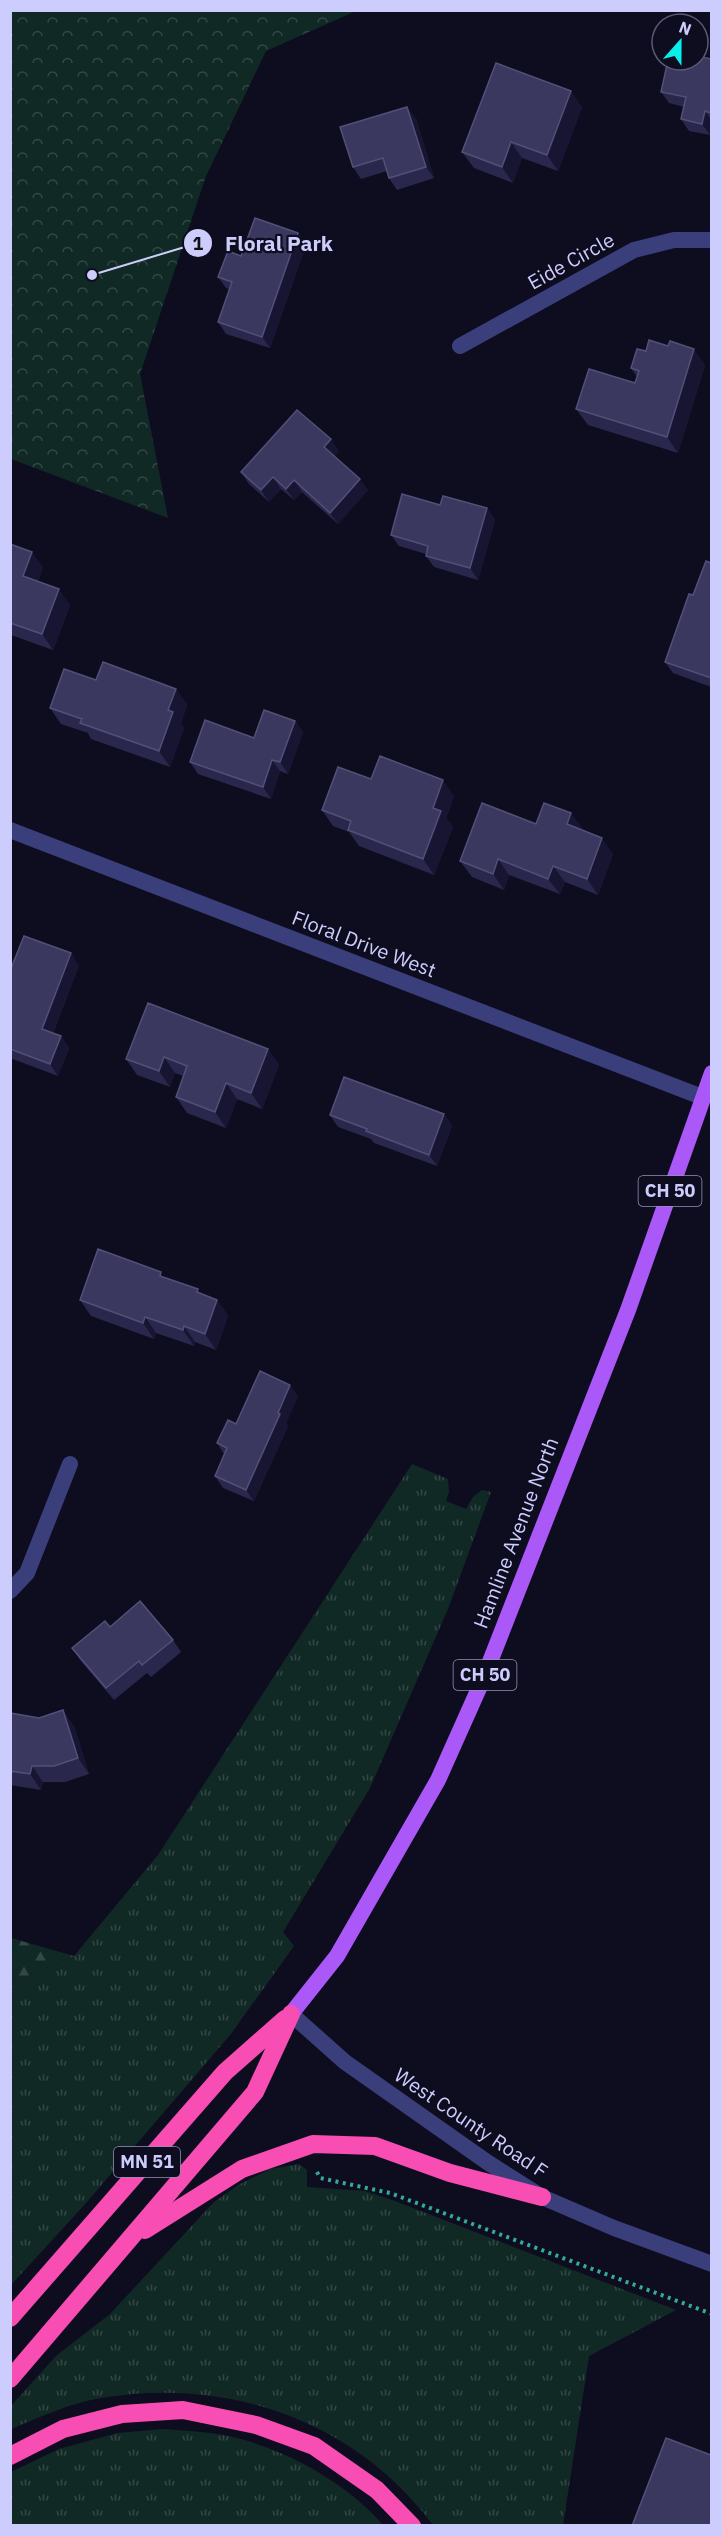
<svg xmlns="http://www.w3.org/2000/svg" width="722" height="2536" font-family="'IBM Plex Sans',sans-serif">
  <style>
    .grass { fill: url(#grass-tufts) }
    .forest { fill: url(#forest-firs) }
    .park { fill: url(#park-crowns) }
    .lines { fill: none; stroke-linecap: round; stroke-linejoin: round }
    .path { stroke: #32ac97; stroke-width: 4; stroke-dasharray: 3 4.5; stroke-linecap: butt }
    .minor { stroke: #3a3f7c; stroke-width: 16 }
    .tertiary { stroke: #3a3f7c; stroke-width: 16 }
    .primary { stroke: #ab58f9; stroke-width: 16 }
    .motorway { stroke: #f84db2; stroke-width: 18 }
    .wall { fill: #29274c }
    .shaded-wall { fill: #171532 }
    .building { fill: #3b385f; stroke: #525078; stroke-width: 1.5 }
    .labels { text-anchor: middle; stroke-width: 4.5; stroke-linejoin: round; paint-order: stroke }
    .shield { fill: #0e0d1f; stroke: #9493ba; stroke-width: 1.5 }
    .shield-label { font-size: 18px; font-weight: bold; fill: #cdcdfd }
    .street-label { font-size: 20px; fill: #cdcdfd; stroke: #0e0d1f }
    .leader { fill: none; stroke: #cdcdfd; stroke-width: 2 }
    .callout-dot { fill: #cdcdfd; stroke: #0e0d1f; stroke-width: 2 }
    .mark-label { font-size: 18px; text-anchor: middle; font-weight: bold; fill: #111 }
    .callout-label { font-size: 21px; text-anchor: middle; font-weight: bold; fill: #cdcdfd; stroke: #0e0d1f; stroke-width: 4.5; stroke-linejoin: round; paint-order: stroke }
  </style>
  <defs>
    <pattern id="grass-tufts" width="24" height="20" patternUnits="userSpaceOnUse" patternTransform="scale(1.5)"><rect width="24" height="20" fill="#112925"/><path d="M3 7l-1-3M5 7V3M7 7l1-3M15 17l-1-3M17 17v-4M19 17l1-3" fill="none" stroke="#324746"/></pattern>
    <pattern id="forest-firs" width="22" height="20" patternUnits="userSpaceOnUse" patternTransform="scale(1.5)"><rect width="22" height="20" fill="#112925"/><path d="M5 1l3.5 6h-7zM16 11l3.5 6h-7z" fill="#324746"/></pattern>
    <pattern id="park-crowns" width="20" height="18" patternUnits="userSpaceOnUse" patternTransform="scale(1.5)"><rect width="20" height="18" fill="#112925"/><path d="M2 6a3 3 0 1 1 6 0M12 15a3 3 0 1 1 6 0" fill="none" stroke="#324746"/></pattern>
  </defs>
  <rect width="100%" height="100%" fill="#0e0d1f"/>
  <!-- grass -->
  <g class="grass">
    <polygon points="412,1464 448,1479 449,1492 446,1501 466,1509 473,1497 482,1490 491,1492 448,1609 370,1788 283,1932 294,1946 230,2035 86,2203 11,2285 11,1983 74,1956 158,1855"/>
    <path d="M299 2164 307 2170V2187L365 2191 395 2201 676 2310 589 2356 563 2525H433C354 2420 229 2377 101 2398 70 2403 40 2417 11 2429V2406L56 2356 110 2314 214 2202 240 2184 270 2169Z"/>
    <path d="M163 2429C189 2431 216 2432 241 2439 294 2454 347 2484 383 2525H11V2472L59 2449 117 2433Z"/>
  </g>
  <!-- forest -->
  <polygon class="forest" points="11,1938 74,1956 11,1983"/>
  <!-- park -->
  <polygon class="park" points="10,11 356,11 266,51 206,176 140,374 168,518 11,459"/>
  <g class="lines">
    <!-- path -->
    <polyline class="path" points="317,2172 320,2178 390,2193 712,2314"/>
    <!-- minor -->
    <g class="minor">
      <polyline points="460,346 634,250 674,240 712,240"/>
      <polyline points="10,830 702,1097"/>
      <polyline points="10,1591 27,1573 70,1464"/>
    </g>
    <!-- tertiary -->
    <polyline class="tertiary" points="291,2014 345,2062 487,2162 542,2197 614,2228 712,2264"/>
    <!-- primary -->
    <polyline class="primary" points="291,2014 337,1956 438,1780 484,1677 628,1310 712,1073"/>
    <!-- motorway -->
    <g class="motorway">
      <polyline points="145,2230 242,2169 313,2144 375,2146 450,2173 542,2197"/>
      <polyline points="10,2318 225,2072 285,2019"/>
      <polyline points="10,2379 255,2092 291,2014"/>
      <polyline points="10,2456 63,2429 122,2414 183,2410 256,2425 314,2446 377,2490 412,2526"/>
    </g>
  </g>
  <!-- wall -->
  <g class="wall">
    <polygon points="711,59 711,130 710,135 689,131 681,119 684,107 669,103 661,92"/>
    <polygon points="582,107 558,171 522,158 513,183 474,168 462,152"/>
    <polygon points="416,118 434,178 397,190 389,178 387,171 361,179 353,167"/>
    <polygon points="298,233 306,245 270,348 226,334 218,322 229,289 226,288 218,277 241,256"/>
    <polygon points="668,346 705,365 678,453 588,425 576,409 635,383 637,377 631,368 646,351"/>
    <polygon points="339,451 334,456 368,490 338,524 302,492 294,500 281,489 269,502 249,484 241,472"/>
    <polygon points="440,505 487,508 495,520 478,580 434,567 426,556 426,554 399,546 391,535"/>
    <polygon points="10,544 43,567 38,581 70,605 53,650 11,635 10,636"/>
    <polygon points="711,563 711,687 673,673 665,662 693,595"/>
    <polygon points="96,680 176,689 187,705 181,723 184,728 170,767 91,739 88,733 61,724 50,708"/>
    <polygon points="295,721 303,732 288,774 280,771 271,799 198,774 190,762"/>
    <polygon points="371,779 454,796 446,818 453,827 434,875 359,846 349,832 333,826 322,810"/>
    <polygon points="536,824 583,829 582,830 613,854 598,895 565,882 560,894 509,875 504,890 472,877 460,861"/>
    <polygon points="79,965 53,1033 61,1036 69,1048 58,1076 10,1058 10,971"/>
    <polygon points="268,1049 279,1065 262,1109 237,1099 226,1128 187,1113 176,1097 183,1076 175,1073 170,1087 137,1075 126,1059"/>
    <polygon points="444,1114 452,1126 437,1166 374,1143 371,1139 338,1127 330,1115"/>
    <polygon points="164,1277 217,1300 228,1316 216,1350 195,1342 194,1346 156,1333 154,1339 91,1316 80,1300"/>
    <polygon points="298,1396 286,1423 288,1426 254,1501 223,1488 215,1476 224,1454 217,1443 236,1424"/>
    <polygon points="110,1627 173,1640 181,1652 151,1677 147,1673 114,1700 80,1660 72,1648"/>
    <polygon points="10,1713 74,1726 89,1774 65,1782 43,1782 41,1790 10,1785"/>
  </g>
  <!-- shaded-wall -->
  <g class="shaded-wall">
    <polygon points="571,91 582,107 558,171 547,155"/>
    <polygon points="407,107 416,118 434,178 426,167"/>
    <polygon points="705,111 711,120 711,130 710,135 702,124"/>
    <polygon points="511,142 522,158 513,183 502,167"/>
    <polygon points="298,233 306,245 270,348 262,337"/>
    <polygon points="694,349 705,365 678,453 667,437"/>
    <polygon points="331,439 339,451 332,459 324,447"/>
    <polygon points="273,477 281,489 269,502 261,490"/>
    <polygon points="360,479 368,490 338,524 330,513"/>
    <polygon points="294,480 302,492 294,500 286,489"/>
    <polygon points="487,508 495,520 478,580 470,568"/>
    <polygon points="32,552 43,567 35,592 23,576"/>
    <polygon points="59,589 70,605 53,650 42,634"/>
    <polygon points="176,689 187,705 181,723 184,728 170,767 159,751 168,710"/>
    <polygon points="295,721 303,732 288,774 280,762"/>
    <polygon points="272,760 280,771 271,799 263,787"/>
    <polygon points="443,780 454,796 446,818 453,827 434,875 423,859 433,808"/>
    <polygon points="571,813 583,829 578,840 567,824"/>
    <polygon points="602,838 613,854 598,895 587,879"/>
    <polygon points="498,859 509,875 504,890 493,874"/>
    <polygon points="553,866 565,882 560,894 548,879"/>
    <polygon points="71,953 79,965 50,1040 42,1029"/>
    <polygon points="61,1036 69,1048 58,1076 50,1064"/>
    <polygon points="268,1049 279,1065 262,1109 251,1093"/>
    <polygon points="164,1057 175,1073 170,1087 159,1071"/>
    <polygon points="226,1083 237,1099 226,1128 215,1112"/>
    <polygon points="444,1114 452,1126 437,1166 429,1155"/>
    <polygon points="217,1300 228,1316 216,1350 205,1334"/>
    <polygon points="145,1317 156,1333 154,1339 143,1323"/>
    <polygon points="184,1326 195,1342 194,1346 183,1330"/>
    <polygon points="290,1385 298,1396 286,1423 288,1426 254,1501 246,1490"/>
    <polygon points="63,1710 74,1726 89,1774 78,1758"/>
    <polygon points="32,1766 43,1782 41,1790 30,1774"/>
  </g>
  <!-- building -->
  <g class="building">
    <polygon points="698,56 711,59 711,113 705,111 702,124 681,119 686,97 661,92 668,60 698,60"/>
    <polygon points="496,63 571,91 547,155 511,142 502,167 462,152"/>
    <polygon points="407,107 426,167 389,178 383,158 353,167 340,127"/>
    <polygon points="255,218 298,233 262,337 218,322 232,282 218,277 228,251 241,256"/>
    <polygon points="649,340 668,346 670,341 694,349 667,437 576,409 589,369 635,383 639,371 631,368 637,349 646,351"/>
    <polygon points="297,410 331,439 324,447 360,479 330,513 294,480 286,489 273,477 261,490 241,472"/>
    <polygon points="402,494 440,505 443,496 487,508 470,568 426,556 428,546 391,535"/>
    <polygon points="10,544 32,552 23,576 59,589 42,634 10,623"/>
    <polygon points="706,561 711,563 711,678 665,662 689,594 693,595"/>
    <polygon points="103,662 176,689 168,710 173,712 159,751 80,723 82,719 50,708 64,669 96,680"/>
    <polygon points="264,710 295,721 280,762 272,760 263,787 190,762 205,720 254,738"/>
    <polygon points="380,756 443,780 433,808 441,811 423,859 348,830 351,821 322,810 338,767 371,779"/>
    <polygon points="482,803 536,824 544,803 571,813 567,824 602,838 587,879 553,866 548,879 498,859 493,874 460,861"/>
    <polygon points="24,936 71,953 42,1029 61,1036 50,1064 10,1049 10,971"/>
    <polygon points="148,1003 268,1049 251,1093 226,1083 215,1112 176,1097 187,1066 164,1057 159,1071 126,1059"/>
    <polygon points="344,1077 444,1114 429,1155 366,1131 367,1129 330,1115"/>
    <polygon points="98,1249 161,1272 160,1276 198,1289 197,1292 217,1300 205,1334 184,1326 183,1330 145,1317 143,1323 80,1300"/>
    <polygon points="260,1371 290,1385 278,1413 280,1414 246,1490 215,1476 227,1448 217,1443 228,1420 236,1424"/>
    <polygon points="140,1601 173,1640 142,1665 139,1661 106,1688 72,1648 105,1621 110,1627"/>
    <polygon points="63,1710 78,1758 54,1766 32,1766 30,1774 10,1771 10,1713 39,1718"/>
    <polygon points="666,2438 711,2455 711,2526 632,2526"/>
  </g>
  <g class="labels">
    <!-- shield labels -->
    <g class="shield">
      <rect x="638.5" y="1176" width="63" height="30" rx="4.5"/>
      <rect x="453.5" y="1660" width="63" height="30" rx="4.5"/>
      <rect x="114" y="2147" width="66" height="30" rx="4.5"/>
    </g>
    <g class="shield-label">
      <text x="670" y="1197">CH 50</text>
      <text x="485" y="1681">CH 50</text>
      <text x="147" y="2168">MN 51</text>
    </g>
    <!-- street labels -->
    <g class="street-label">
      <text transform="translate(571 261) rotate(-29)" y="7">Eide Circle</text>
      <text transform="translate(364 944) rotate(21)" y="7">Floral Drive West</text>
      <text transform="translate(516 1533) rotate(-69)" y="7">Hamline Avenue North</text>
      <text transform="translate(471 2123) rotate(34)" y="7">West County Road F</text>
    </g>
  </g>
  <!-- callouts -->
  <path class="leader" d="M92 275L198 243"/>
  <g class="callout-dot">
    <circle cx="92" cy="275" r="6"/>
    <circle cx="198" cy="243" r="15"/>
  </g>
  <g class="mark-label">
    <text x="198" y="250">1</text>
  </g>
  <g class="callout-label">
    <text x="279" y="251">Floral Park</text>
  </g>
  <!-- border -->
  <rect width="722" height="2536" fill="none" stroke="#cdcdfd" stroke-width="24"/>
  <!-- north arrow -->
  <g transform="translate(680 42) rotate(21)"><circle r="28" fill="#0e0d1f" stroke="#5a5a78" stroke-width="1.5"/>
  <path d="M0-4.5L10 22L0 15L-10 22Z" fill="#09edeb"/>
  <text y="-9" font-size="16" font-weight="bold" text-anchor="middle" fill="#cdcdfd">N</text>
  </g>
</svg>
